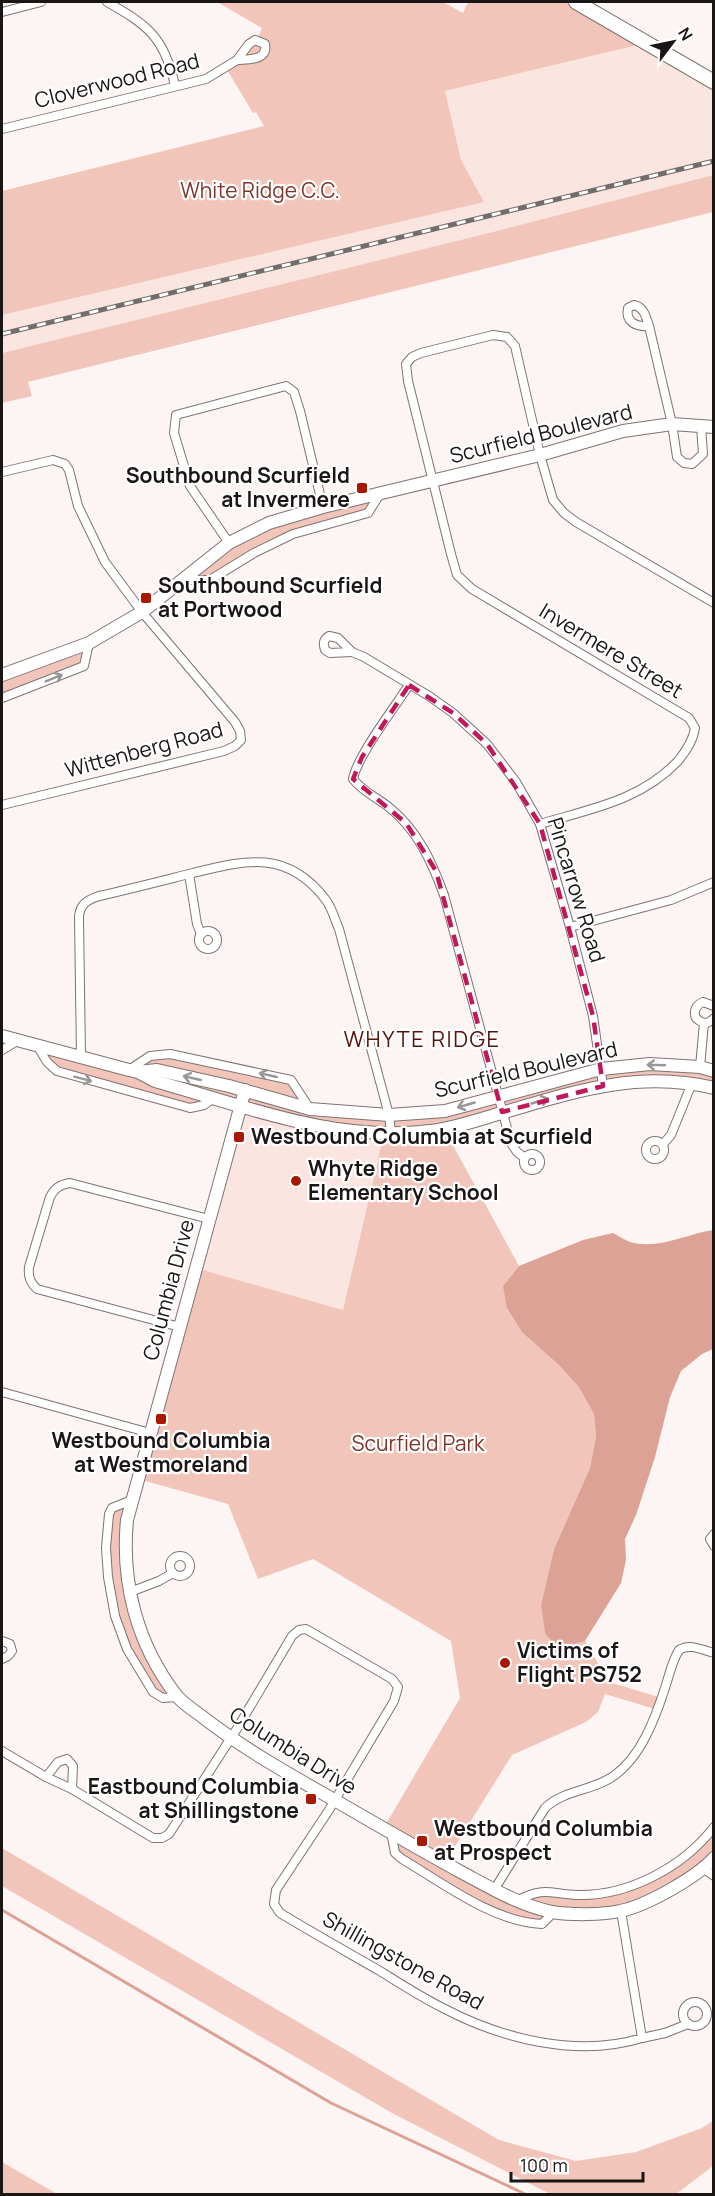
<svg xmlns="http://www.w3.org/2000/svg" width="715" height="2196" font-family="Manrope,sans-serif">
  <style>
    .built { fill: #fbe5e0 }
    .green { fill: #f2c5bb }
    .water { fill: #dca296 }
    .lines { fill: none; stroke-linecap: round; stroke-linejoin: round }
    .stream { stroke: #dca296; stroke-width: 3 }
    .street-casing { stroke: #7f7371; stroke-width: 10 }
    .secondary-casing { stroke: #7f7371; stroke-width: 14 }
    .primary-casing { stroke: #7f7371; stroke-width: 16 }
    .street { stroke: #fff; stroke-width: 8 }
    .secondary { stroke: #fff; stroke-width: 12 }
    .primary { stroke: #fff; stroke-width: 14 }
    .rail-casing { stroke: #726c6b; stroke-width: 5 }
    .rail { stroke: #fff; stroke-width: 3; stroke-dasharray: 9; stroke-linecap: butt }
    .oneway { stroke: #989696 }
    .marked { fill: none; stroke: #c2185b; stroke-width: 4.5; stroke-dasharray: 12 8; stroke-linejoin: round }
    .poi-dot { fill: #a81800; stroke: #fff; stroke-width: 2 }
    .labels { text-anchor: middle; stroke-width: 4.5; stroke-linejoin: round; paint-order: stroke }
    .street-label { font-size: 21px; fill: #1a1615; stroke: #fff }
    .park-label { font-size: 21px; fill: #7d3629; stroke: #fff }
    .poi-label { font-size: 21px; font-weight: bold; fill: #1a1615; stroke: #fff; text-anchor: start }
    .neighbourhood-label { font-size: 22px; letter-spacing: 1.5px; fill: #571409; stroke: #fff }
  </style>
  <rect width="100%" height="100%" fill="#fdf5f3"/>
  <!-- built -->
  <g class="built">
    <polygon points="646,43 713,82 713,175 493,232 2,353 2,315 483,202 461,160 445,91"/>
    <polygon points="242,1106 384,1134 343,1310 196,1268"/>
  </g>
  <!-- green -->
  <g class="green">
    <polygon points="217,2 443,2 463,13 468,2 576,2 646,43 445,91 461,160 484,202 2,315 2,191 264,126 256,112 253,113 226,68 257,40 262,28"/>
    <polygon points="713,175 713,212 28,382 32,396 2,403 2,353 493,232"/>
    <polygon points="380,494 368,513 293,534 210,580 183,580 269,523"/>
    <polygon points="89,643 84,666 2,698 2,675"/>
    <polygon points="38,1047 129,1070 150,1056 170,1054 291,1080 311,1109 445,1111 601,1069 713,1071 713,1088 648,1080 444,1129 519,1266 503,1286 558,1364 578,1386 594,1414 596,1436 590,1468 554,1549 541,1605 545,1634 559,1649 585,1641 609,1682 662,1698 658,1710 605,1694 598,1712 586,1722 512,1755 444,1864 516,1904 532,1893 578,1895 624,1888 684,1858 713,1827 713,1858 704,1869 621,1911 554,1912 543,1925 508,1918 396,1857 397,1837 383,1829 460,1698 451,1641 313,1559 258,1579 228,1504 138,1479 196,1268 343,1310 384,1134 225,1101 190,1108 57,1071"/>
    <polygon points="132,1500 127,1520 134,1615 178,1697 153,1692 127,1649 108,1577 112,1508"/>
    <polygon points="2,1848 499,2140 576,2161 636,2152 702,2128 713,2121 713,2166 676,2194 550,2194 392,2113 2,1886"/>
    <polygon points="2,2162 57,2194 2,2194"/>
  </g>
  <!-- water -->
  <path class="water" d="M713 1230V1349L702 1354 681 1371 670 1397 655 1457 636 1515 625 1539 626 1560 621 1583 585 1641 559 1649 545 1634 541 1605 554 1549 590 1468 596 1436 594 1414 578 1386 558 1364 522 1332 507 1308 503 1286 519 1266 583 1240 613 1233C619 1236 625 1240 630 1242 659 1250 686 1234 713 1230Z"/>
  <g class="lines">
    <!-- stream -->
    <polyline class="stream" points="2,1910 331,2103 525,2194"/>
    <!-- street casing -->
    <g class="street-casing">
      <g id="street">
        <path d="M107 2C148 25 165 38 175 86"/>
        <polyline points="2,12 41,2"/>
        <path d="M255 40 265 44C268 61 249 59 237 60L249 44Z"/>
        <polyline points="2,129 206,79 237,60"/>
        <path d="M649 326C646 317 644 307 634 305L628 308C625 322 636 327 649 326L672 424 677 457 684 463 692 464 703 454 701 426"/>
        <polyline points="2,472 53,460 65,464 69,470 78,506 105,562 142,612 235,722 240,731 241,740 235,746 224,751 2,805"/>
        <polyline points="229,543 190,486 174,433 176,415 286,386 294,392 300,411 323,507"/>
        <polyline points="183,580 210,580 254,553 293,534 368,513 380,494"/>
        <path d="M329 636 338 638 352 652 330 653 325 650C323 643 323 640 329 636Z"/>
        <polyline points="352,652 364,657 429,696 453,713 487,744 516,782 540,824 570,927 593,1016 603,1086"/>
        <path d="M409 685C395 707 357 756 353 779 363 792 378 798 390 808 418 831 432 862 444 895L511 1143 517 1152 525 1158"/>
        <polyline points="2,698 84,666 89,643"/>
        <path d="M540 824C590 809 640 801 678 761 686 751 693 741 695 728L689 718 472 589 457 575 451 554 408 381 406 364 412 357 421 353 493 335 507 337 515 346 540 455 553 500 564 513 576 522 714 603"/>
        <polyline points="189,874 197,924 201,934"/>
        <polyline points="570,927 671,900 714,882"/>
        <circle cx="208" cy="940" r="9"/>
        <path d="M714 1006 703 1002C696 1005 693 1011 696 1018 702 1024 708 1025 714 1018"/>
        <polyline points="38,1047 47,1062 57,1071 190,1108 204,1105 214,1098"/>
        <polyline points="2,1050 17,1041"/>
        <path d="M81 1058 79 917C80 904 87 900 99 896 130 889 161 881 193 873 246 860 287 849 326 900 332 908 335 920 339 929L389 1115 391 1133"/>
        <polyline points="700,1067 704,1023"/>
        <polyline points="129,1070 150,1056 170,1054 291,1080 310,1109"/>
        <circle cx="655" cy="1150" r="9"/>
        <polyline points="663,1144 671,1135 692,1083"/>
        <circle cx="532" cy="1162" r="8"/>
        <path d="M180 1327 37 1289C30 1282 28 1277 29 1267L50 1197C55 1188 59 1185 70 1183L209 1219"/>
        <polyline points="2,1392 150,1433"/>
        <polyline points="132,1500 112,1508 109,1514 106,1548 108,1577 115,1616 127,1649 153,1692 163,1698 178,1697"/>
        <polyline points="714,1534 710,1539 714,1546"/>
        <circle cx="180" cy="1566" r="10"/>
        <polyline points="130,1592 159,1581 173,1573"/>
        <polyline points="2,1641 10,1644 12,1651 8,1656 2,1659"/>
        <path d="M2 1751 46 1777 72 1789 153 1838H162L169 1834 238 1727 292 1636 299 1630 306 1629 392 1679 398 1687 394 1701 329 1810 276 1890 274 1904 280 1913C313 1933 347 1952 380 1971 401 1984 421 1997 443 2008 502 2039 577 2058 642 2038L621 1911"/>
        <polyline points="46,1777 58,1762 67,1759 73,1766 72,1789"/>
        <path d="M391 1832 395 1853 402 1859C443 1883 493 1922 542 1924L554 1912"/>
        <polyline points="704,1869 714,1876"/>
        <path d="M494 1890 545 1808C565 1789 594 1791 615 1775 641 1756 655 1719 665 1688 669 1676 672 1661 679 1650 690 1643 702 1650 714 1653"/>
        <path d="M516 1901C545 1886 549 1894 578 1895 629 1896 683 1867 714 1827"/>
        <circle cx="695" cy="2014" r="12"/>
        <polyline points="642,2038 665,2033 688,2024"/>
      </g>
    </g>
    <!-- secondary casing -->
    <g class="secondary-casing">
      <g id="secondary">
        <polyline points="2,675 89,643 142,612 229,543 269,523 323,507 540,455 623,431 672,424 714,427"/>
        <polyline points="2,1036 129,1070 138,1072 157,1070 229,1086 310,1109 389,1115 445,1111 601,1069 650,1064 700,1067 714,1071"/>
        <path d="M138 1072 155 1081C244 1106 336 1143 430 1131 456 1128 480 1119 505 1112 575 1091 640 1070 714 1088"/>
        <path d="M245 1090 127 1520C121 1583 137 1644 176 1695 183 1704 195 1711 204 1718 253 1756 309 1785 362 1816 395 1835 428 1854 461 1872 491 1888 519 1905 552 1912 570 1915 603 1915 620 1911 646 1906 697 1877 714 1858"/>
      </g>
    </g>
    <!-- primary casing -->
    <g class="primary-casing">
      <polyline id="primary" points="576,2 714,82"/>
    </g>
    <!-- street -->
    <use href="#street" class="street"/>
    <!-- secondary -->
    <use href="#secondary" class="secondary"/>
    <!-- primary -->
    <use href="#primary" class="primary"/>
    <!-- rail casing -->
    <g class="rail-casing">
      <polyline id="rail" points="2,334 714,161"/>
    </g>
    <!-- rail -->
    <use href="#rail" class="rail"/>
  </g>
  <!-- one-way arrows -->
  <defs><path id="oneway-shaft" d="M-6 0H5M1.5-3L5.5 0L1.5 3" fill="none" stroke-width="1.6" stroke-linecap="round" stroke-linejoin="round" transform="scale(1.5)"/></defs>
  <g class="oneway">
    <use href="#oneway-shaft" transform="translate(54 678) rotate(-22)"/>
    <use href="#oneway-shaft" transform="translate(656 1065) rotate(-178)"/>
    <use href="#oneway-shaft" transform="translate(268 1075) rotate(-167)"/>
    <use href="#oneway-shaft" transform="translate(192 1078) rotate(-167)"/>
    <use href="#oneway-shaft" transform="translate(83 1079) rotate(15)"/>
    <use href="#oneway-shaft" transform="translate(540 1101) rotate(-16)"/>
    <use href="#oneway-shaft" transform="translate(466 1105) rotate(164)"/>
  </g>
  <!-- marked area -->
  <path class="marked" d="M409 685 453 713 487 744 540 824 593 1016 603 1086 502 1112 436 871 406 823 353 779 362 757Z"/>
  <!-- markers -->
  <g class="poi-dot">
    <rect x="356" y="482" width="12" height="12" rx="3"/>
    <rect x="140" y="592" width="12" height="12" rx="3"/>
    <rect x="233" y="1131" width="12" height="12" rx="3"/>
    <circle cx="296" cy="1181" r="6"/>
    <rect x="155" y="1413" width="12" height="12" rx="3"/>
    <circle cx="505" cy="1663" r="6"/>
    <rect x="305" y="1793" width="12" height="12" rx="3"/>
    <rect x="416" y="1835" width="12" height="12" rx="3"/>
  </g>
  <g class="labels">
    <!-- street labels -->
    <g class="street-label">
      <text transform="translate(117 81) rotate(-14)" y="7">Cloverwood Road</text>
      <text transform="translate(541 434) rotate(-14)" y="7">Scurfield Boulevard</text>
      <text transform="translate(611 651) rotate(31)" y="7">Invermere Street</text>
      <text transform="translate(144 750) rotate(-15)" y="7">Wittenberg Road</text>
      <text transform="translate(576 890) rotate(73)" y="7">Pincarrow Road</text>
      <text transform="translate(526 1070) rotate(-13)" y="7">Scurfield Boulevard</text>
      <text transform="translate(169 1290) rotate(-75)" y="7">Columbia Drive</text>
      <text transform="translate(293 1751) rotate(32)" y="7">Columbia Drive</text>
      <text transform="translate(403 1961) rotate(29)" y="7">Shillingstone Road</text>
    </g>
    <!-- park labels -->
    <g class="park-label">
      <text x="260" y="198">White Ridge C.C.</text>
      <text x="418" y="1451">Scurfield Park</text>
    </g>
    <!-- poi labels -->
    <g class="poi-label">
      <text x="350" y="483" text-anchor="end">Southbound Scurfield<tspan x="350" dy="24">at Invermere</tspan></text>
      <text x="158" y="593">Southbound Scurfield<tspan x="158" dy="24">at Portwood</tspan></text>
      <text x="251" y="1144">Westbound Columbia at Scurfield</text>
      <text x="308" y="1176">Whyte Ridge<tspan x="308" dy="24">Elementary School</tspan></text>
      <text x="161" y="1448" text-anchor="middle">Westbound Columbia<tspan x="161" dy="24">at Westmoreland</tspan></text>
      <text x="517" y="1658">Victims of<tspan x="517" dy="24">Flight PS752</tspan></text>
      <text x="299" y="1794" text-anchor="end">Eastbound Columbia<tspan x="299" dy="24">at Shillingstone</tspan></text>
      <text x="434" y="1836">Westbound Columbia<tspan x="434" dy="24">at Prospect</tspan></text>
    </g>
    <!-- neighbourhood labels -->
    <g class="neighbourhood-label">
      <text x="422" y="1047">WHYTE RIDGE</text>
    </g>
  </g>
  <!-- border -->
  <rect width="715" height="2196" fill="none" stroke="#1a1615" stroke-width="6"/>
  <!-- north arrow -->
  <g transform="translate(673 42) rotate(58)" stroke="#ffffff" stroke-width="4.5" paint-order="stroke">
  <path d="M0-4.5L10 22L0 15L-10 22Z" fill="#1a1615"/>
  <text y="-9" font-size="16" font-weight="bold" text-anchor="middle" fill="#1a1615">N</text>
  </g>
  <!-- scale -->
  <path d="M511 2172v9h132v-9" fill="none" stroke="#1a1615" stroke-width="3"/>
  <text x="520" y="2172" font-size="18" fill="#1a1615" stroke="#ffffff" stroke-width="4.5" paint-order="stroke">100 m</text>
</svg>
